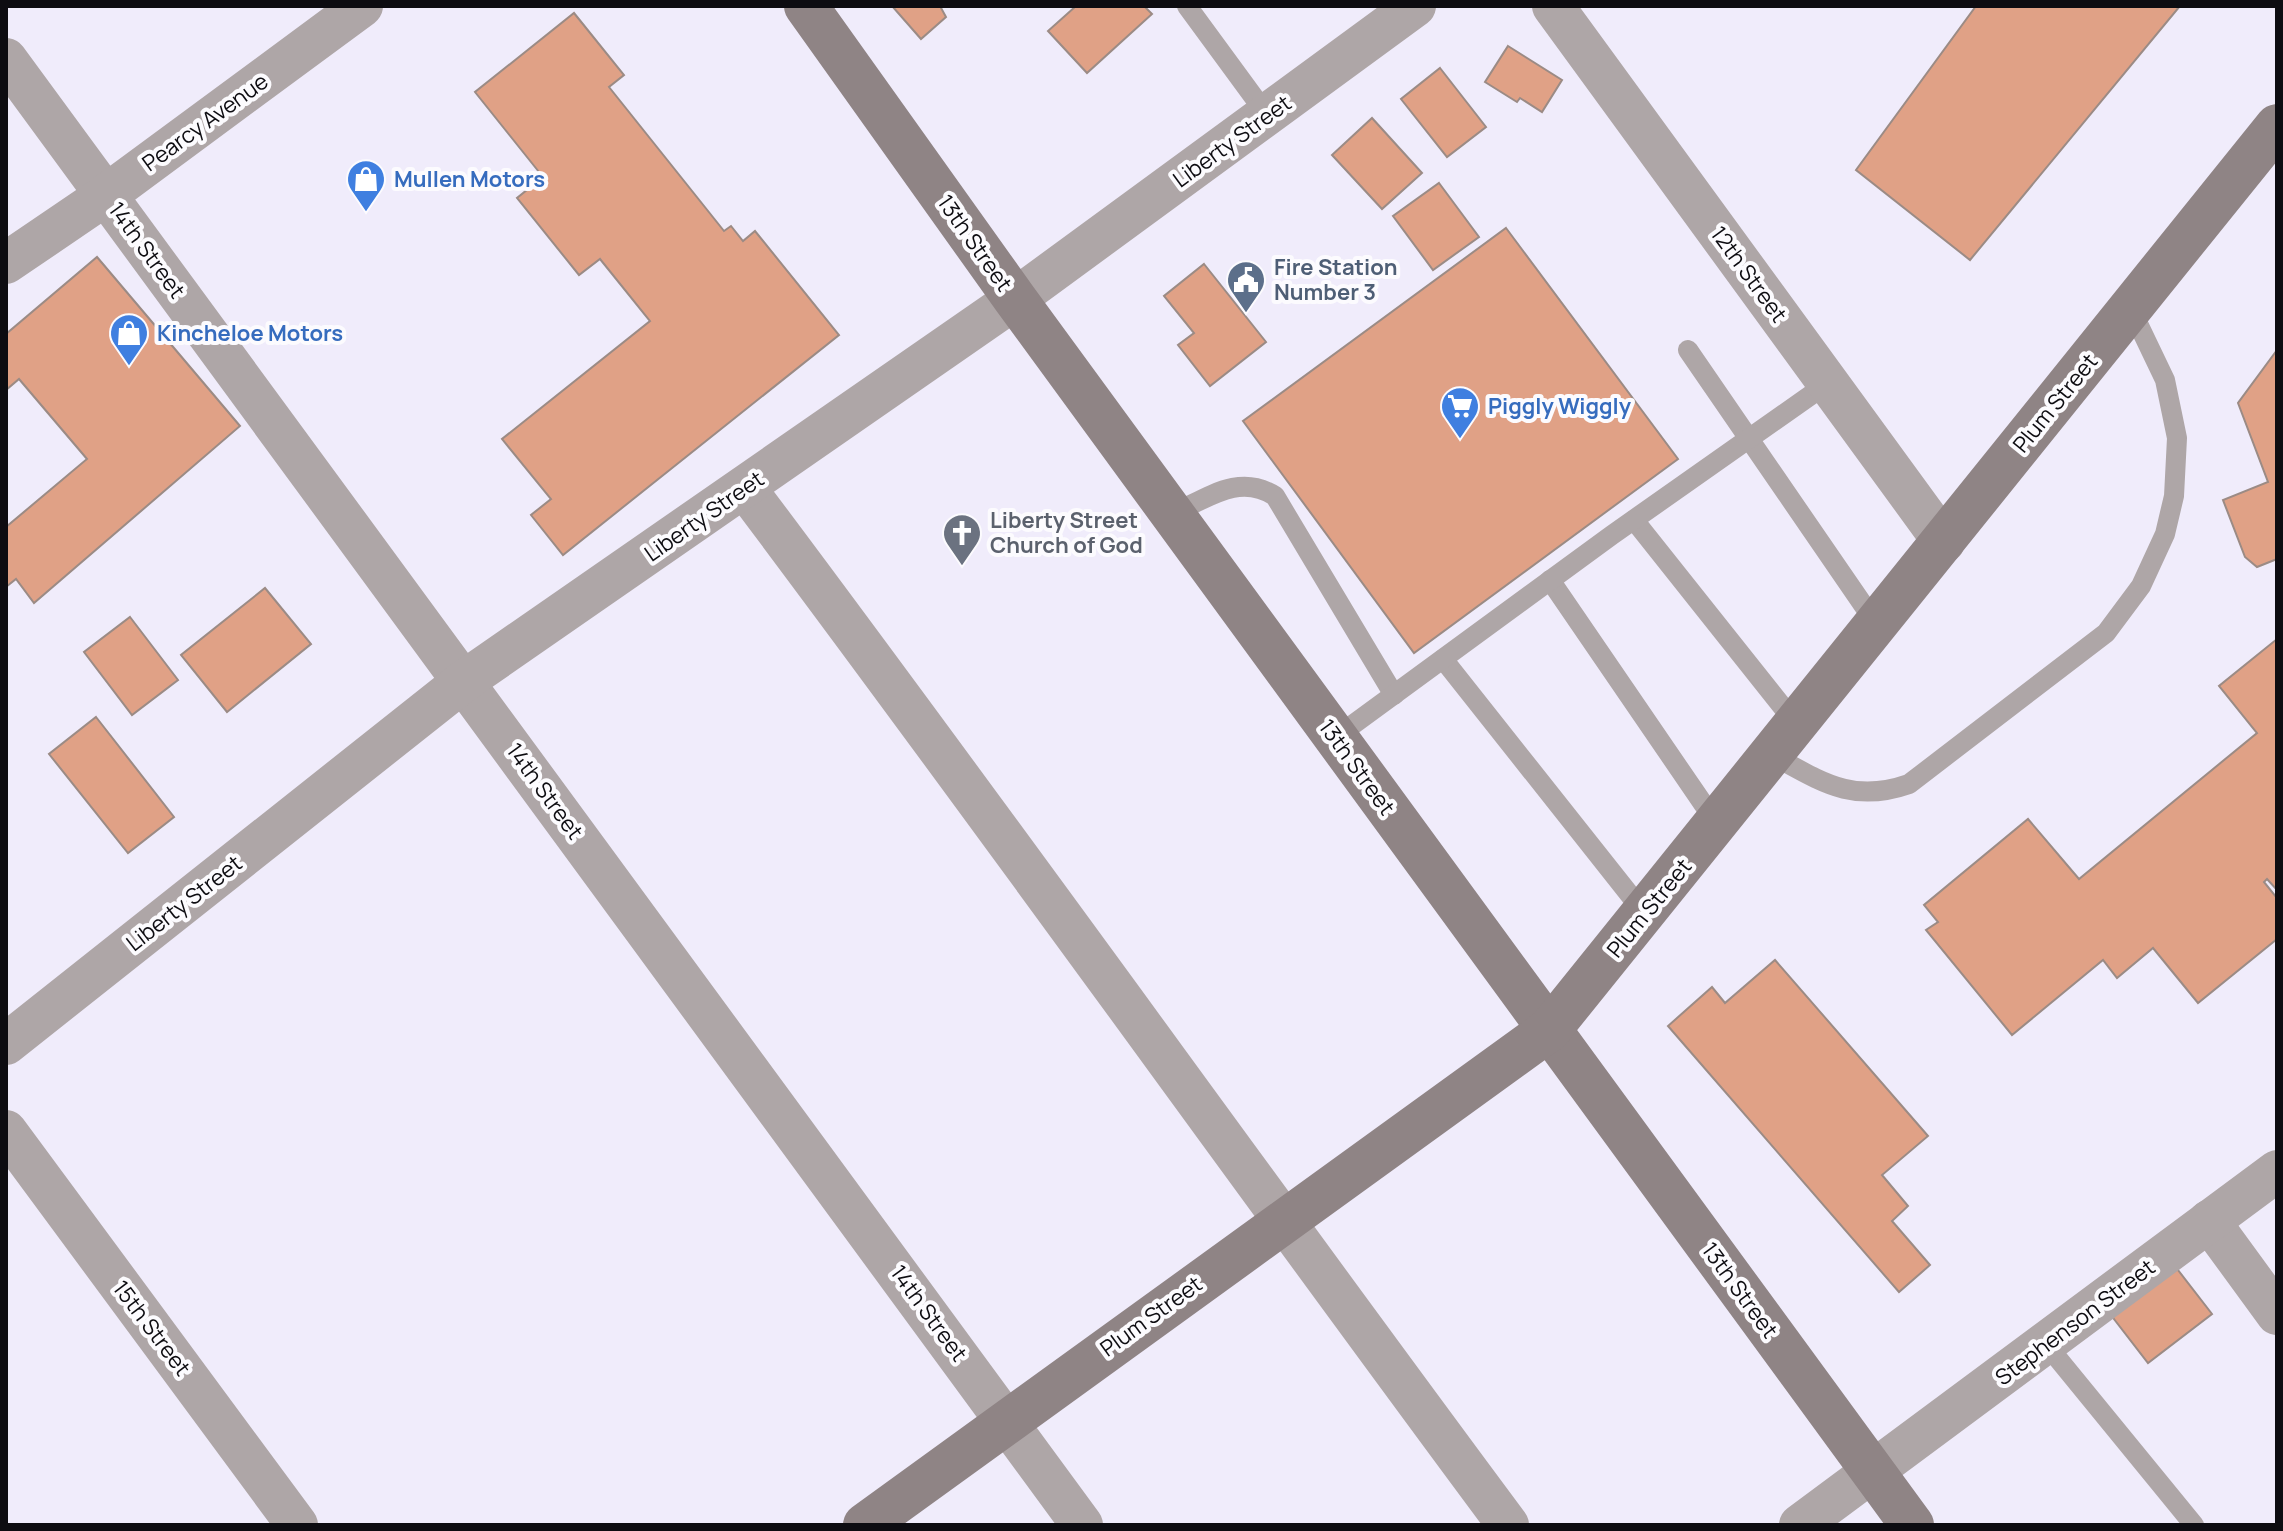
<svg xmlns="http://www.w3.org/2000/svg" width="2283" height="1531" font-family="Manrope,sans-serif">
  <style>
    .building { fill: #e0a186; stroke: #9b8b85; stroke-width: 2 }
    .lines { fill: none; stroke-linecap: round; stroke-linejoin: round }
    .lane { stroke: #aea6a7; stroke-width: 20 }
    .street { stroke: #aea6a7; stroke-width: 42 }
    .secondary { stroke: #8f8485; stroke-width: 44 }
    .labels { text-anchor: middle; stroke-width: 8; stroke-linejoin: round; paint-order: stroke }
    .street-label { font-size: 22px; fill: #0d0c11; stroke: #fcfbfe }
    .shop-label { font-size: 22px; font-weight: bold; fill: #366cbe; stroke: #fcfbfe; text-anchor: start }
    .service-label { font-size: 22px; font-weight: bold; fill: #4e5e75; stroke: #fcfbfe; text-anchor: start }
    .worship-label { font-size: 22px; font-weight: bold; fill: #5b616d; stroke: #fcfbfe; text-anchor: start }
  </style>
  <rect width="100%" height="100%" fill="#f0ecfb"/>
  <!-- building -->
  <g class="building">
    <polygon points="892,6 940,6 946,17 921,39"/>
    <polygon points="1076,6 1144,6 1152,14 1087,73 1048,31"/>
    <polygon points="1976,6 2180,6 1970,260 1856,170"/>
    <polygon points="574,13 624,75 609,87 724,231 731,226 743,241 755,231 839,335 563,555 531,515 551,499 502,439 650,321 600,259 579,275 517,198 543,177 475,92"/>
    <polygon points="1508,46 1562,80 1542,112 1520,98 1517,102 1485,82"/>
    <polygon points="1440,68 1486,127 1447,157 1401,99"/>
    <polygon points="1372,118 1422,173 1382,209 1332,155"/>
    <polygon points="1439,183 1479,237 1433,270 1393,216"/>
    <polygon points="1506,228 1678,459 1414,653 1243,421"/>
    <polygon points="97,257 240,426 34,603 16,579 6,587 6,527 87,459 19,379 6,390 6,334"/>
    <polygon points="1204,264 1266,342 1210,386 1178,345 1194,333 1164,296"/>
    <polygon points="2277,350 2277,559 2257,567 2245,557 2223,500 2268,482 2238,403"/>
    <polygon points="265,588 311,644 227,712 181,655"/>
    <polygon points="130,617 178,680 132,715 84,652"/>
    <polygon points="2277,639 2277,890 2267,879 2264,882 2277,898 2277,939 2198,1003 2153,948 2117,978 2103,960 2012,1035 1926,930 1938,922 1924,905 2028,819 2079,879 2257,733 2219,686"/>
    <polygon points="96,717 174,817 128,853 49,754"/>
    <polygon points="1775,960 1928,1136 1882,1175 1908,1206 1892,1221 1930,1265 1899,1292 1668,1026 1712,987 1725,1003"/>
    <polygon points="2171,1261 2212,1314 2148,1363 2107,1310"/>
  </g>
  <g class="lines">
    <!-- lane -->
    <g class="lane">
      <polyline points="1187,6 1267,115"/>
      <polyline points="1688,350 1877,625"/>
      <path d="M1172 514C1208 498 1239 473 1275 496L1394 695"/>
      <polyline points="1634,520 1797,725"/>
      <polyline points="1550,580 1717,824"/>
      <polyline points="1443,659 1645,914"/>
      <polyline points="1336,737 1612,535 1828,383"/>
      <path d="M1772 755C1822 782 1852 804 1909 784L2106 633 2141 586 2165 534 2174 496 2177 438 2165 380 2131 309"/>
      <polyline points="2046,1344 2194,1525"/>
    </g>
    <!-- street -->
    <g class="street">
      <polyline points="1553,6 1944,542"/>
      <polyline points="6,59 1082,1525"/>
      <polyline points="6,263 106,195 362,6"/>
      <path d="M745 488C1003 831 1252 1181 1508 1525"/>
      <polyline points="6,1044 464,681 1015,299 1415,6"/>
      <polyline points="6,1131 297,1525"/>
      <polyline points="2209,1221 2277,1314"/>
      <polyline points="1800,1525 2277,1171"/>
    </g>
    <!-- secondary -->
    <g class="secondary">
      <polyline points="806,6 1015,299 1912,1525"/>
      <polyline points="865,1525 1549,1030 2277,126"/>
    </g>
  </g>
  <!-- icons -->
  <defs>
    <g id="shop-pin" transform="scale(2)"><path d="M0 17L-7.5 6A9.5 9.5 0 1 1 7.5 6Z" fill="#3f7fe0" stroke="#fcfbfe"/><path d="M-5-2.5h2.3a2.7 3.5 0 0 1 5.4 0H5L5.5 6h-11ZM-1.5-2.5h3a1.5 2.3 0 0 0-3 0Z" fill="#fff"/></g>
    <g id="civic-pin" transform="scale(2)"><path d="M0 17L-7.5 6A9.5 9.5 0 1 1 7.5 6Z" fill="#5c6f8a" stroke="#fcfbfe"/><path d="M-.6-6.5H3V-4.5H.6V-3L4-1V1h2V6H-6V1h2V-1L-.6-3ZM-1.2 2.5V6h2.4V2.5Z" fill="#fff"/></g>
    <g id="supermarket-pin" transform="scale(2)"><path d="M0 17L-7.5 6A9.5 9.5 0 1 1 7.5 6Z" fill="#3f7fe0" stroke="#fcfbfe"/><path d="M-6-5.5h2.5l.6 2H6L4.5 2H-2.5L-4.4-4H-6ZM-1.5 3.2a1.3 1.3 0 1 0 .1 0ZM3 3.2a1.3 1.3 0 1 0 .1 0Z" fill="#fff"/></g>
    <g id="church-pin" transform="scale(2)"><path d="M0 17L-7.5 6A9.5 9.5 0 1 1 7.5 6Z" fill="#6b7280" stroke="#fcfbfe"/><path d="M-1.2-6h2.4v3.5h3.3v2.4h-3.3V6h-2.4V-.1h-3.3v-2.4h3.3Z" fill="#fff"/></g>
  </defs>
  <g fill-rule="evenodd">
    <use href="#shop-pin" x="366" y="179"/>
    <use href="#civic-pin" x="1246" y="280"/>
    <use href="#shop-pin" x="129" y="333"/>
    <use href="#supermarket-pin" x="1460" y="406"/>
    <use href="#church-pin" x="962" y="533"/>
  </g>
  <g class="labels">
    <!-- street labels -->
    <g class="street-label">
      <text transform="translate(205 122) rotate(-36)" y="8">Pearcy Avenue</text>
      <text transform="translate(1232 141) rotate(-36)" y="8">Liberty Street</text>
      <text transform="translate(975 243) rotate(55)" y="8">13th Street</text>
      <text transform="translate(147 250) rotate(54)" y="8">14th Street</text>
      <text transform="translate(1749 274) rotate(54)" y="8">12th Street</text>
      <text transform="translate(2055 403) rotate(-51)" y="8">Plum Street</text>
      <text transform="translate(704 516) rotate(-35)" y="8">Liberty Street</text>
      <text transform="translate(1357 767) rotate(54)" y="8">13th Street</text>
      <text transform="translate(545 791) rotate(54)" y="8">14th Street</text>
      <text transform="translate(184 903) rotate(-38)" y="8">Liberty Street</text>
      <text transform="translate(1649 908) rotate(-51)" y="8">Plum Street</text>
      <text transform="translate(1740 1290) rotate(54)" y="8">13th Street</text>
      <text transform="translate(929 1313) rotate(54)" y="8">14th Street</text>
      <text transform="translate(1151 1316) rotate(-36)" y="8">Plum Street</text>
      <text transform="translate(2075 1322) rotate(-37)" y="8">Stephenson Street</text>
      <text transform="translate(152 1328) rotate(53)" y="8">15th Street</text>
    </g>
    <!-- shop labels -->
    <g class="shop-label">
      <text x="394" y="187">Mullen Motors</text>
      <text x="157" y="341">Kincheloe Motors</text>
      <text x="1488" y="414">Piggly Wiggly</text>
    </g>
    <!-- service labels -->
    <g class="service-label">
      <text x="1274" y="275">Fire Station<tspan x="1274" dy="25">Number 3</tspan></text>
    </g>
    <!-- worship labels -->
    <g class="worship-label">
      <text x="990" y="528">Liberty Street<tspan x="990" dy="25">Church of God</tspan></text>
    </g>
  </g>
  <!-- border -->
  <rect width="2283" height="1531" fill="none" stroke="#0d0c11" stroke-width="16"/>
</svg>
